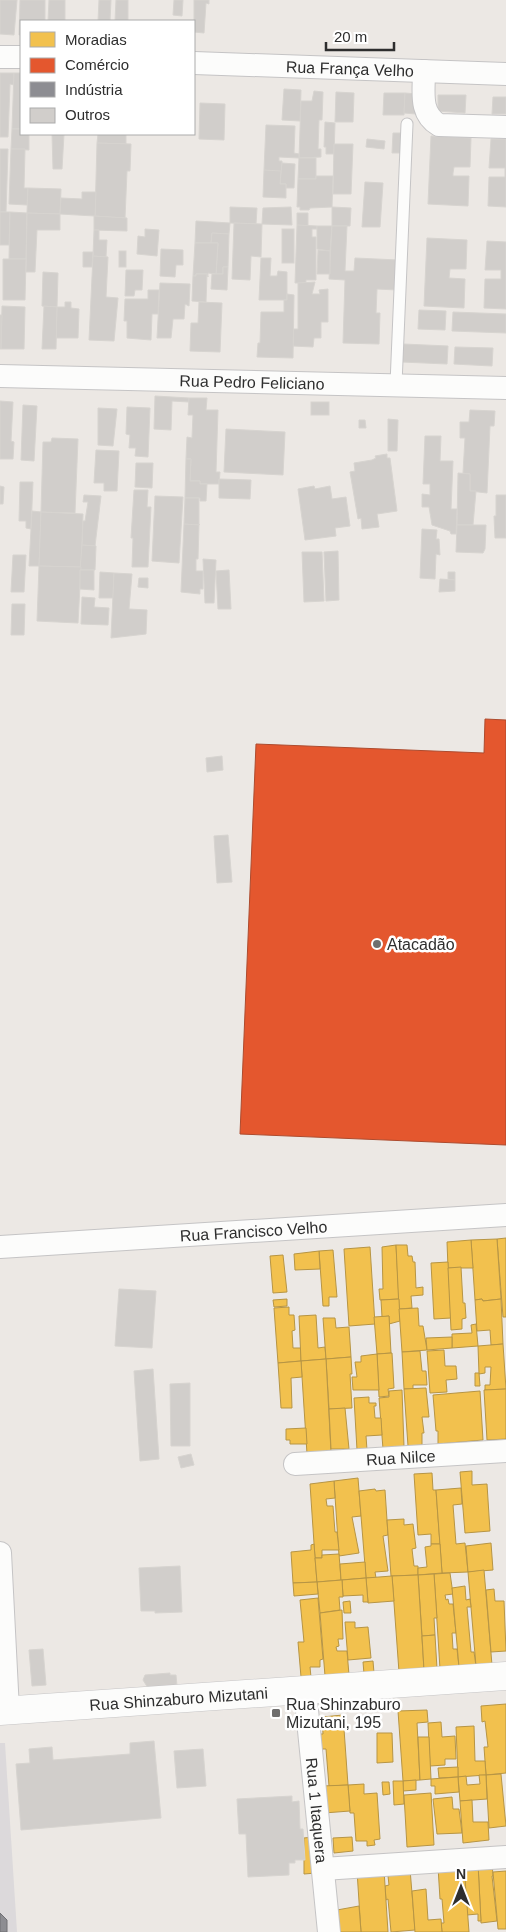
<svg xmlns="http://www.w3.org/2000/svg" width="506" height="1932" font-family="Arial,sans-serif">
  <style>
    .industrial { fill: #dcd9db }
    .homes { fill: #f2c14e; stroke: #b79544 }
    .shops { fill: #e4572e; stroke: #ad4b2e }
    .industry { fill: #8d8d92; stroke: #707074 }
    .building { fill: #d1cecb; stroke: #d7d4d0 }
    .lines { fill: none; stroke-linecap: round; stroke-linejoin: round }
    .service-casing { stroke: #c5c4c5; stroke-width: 13 }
    .minor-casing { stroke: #c5c4c5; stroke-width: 24 }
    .tertiary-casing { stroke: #c5c4c5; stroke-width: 29 }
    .service { stroke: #fcfcfb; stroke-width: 11 }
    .minor { stroke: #fcfcfb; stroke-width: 22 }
    .tertiary { stroke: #fcfcfb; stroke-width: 28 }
    .poi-dot { fill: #706f6e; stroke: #fff; stroke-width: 2 }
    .labels { text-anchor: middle; stroke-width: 5; stroke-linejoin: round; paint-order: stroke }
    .street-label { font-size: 16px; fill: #2e2e2e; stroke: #fff }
    .poi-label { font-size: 16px; fill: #2e2e2e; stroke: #fff; text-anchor: start }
  </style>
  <rect width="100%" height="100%" fill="#ece8e4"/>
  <!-- industrial -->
  <polygon class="industrial" points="0,1743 5,1743 17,1932 0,1932"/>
  <!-- homes -->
  <g class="homes">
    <polygon points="506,1238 506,1317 503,1317 497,1239"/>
    <polygon points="497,1239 501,1299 483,1301 482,1299 475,1300 471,1240"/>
    <polygon points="471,1240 473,1268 448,1268 447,1242"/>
    <polygon points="396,1245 399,1299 380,1300 379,1289 383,1289 382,1247"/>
    <polygon points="396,1245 407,1245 408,1256 412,1256 413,1262 415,1262 416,1288 423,1287 423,1295 411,1296 412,1308 399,1309"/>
    <polygon points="370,1247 375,1324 349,1326 344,1249"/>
    <polygon points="333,1250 337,1297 329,1297 329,1306 323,1306 319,1251"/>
    <polygon points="319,1251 320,1269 295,1270 294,1254"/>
    <polygon points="283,1255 287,1292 273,1293 270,1256"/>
    <polygon points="448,1262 451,1318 434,1319 431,1263"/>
    <polygon points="461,1267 463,1303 465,1303 466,1318 462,1319 462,1329 451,1330 448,1268"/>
    <polygon points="287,1299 287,1306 274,1307 273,1300"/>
    <polygon points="399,1299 400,1321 389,1324 389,1316 382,1317 381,1300"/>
    <polygon points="482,1299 483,1301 501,1299 503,1344 491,1345 490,1330 477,1331 475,1300"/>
    <polygon points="289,1307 289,1315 294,1315 295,1330 292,1331 293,1348 301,1348 301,1361 278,1363 274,1308"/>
    <polygon points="418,1308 419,1326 423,1326 427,1350 402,1352 399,1309"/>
    <polygon points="316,1315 318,1348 325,1347 326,1359 301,1361 299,1316"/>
    <polygon points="389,1316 391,1353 377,1354 374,1317"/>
    <polygon points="323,1318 335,1318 336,1328 349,1327 351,1357 326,1359"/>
    <polygon points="476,1324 478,1346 452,1348 452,1334 472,1333 471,1325"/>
    <polygon points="452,1337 452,1348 427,1350 426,1338"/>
    <polygon points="503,1344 506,1389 485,1390 485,1385 490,1385 491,1367 485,1367 485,1373 479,1374 478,1346"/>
    <polygon points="444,1350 445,1366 456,1366 457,1379 446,1380 447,1392 430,1393 427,1351"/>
    <polygon points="420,1351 422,1371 426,1371 427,1385 413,1385 413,1389 404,1389 402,1352"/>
    <polygon points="392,1353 394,1388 388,1389 389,1396 379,1397 377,1354"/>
    <polygon points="377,1354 379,1390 353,1390 352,1377 357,1377 355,1362 361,1362 361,1356"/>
    <polygon points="351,1357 352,1374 350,1374 352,1408 329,1409 326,1359"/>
    <polygon points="326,1359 331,1452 307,1454 301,1361"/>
    <polygon points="301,1361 302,1377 291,1378 292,1408 281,1408 278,1363"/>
    <polygon points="475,1373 479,1373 480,1386 475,1386"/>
    <polygon points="426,1388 429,1417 422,1417 424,1433 422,1433 422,1445 408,1446 404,1389"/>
    <polygon points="506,1389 506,1439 487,1440 484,1390"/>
    <polygon points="402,1390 404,1447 383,1449 379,1398 389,1397 389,1391"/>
    <polygon points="480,1391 483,1440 438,1444 438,1431 436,1431 433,1395"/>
    <polygon points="369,1397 369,1403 376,1403 376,1406 374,1406 375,1418 381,1418 382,1435 366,1436 367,1450 357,1450 354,1398"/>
    <polygon points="345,1408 349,1449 331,1449 329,1409"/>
    <polygon points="306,1428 307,1444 290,1444 290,1440 286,1440 286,1429"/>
    <polygon points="472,1471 472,1485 487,1484 490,1531 465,1533 460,1472"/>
    <polygon points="432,1473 433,1490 436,1490 440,1544 431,1544 431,1534 418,1535 414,1474"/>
    <polygon points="358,1478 361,1516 352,1517 359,1553 339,1556 334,1481"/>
    <polygon points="334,1481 335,1498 326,1499 327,1506 333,1506 335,1532 337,1532 339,1550 322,1550 322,1558 315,1558 310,1484"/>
    <polygon points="461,1488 462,1504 453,1505 456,1544 465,1543 468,1572 442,1573 436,1490"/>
    <polygon points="375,1489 376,1491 385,1490 388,1535 383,1536 388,1571 375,1572 376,1578 366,1578 359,1491"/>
    <polygon points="404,1519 404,1525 413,1524 416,1548 412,1549 414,1566 418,1566 418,1575 391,1576 387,1520"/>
    <polygon points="491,1543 493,1570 468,1572 466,1546"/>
    <polygon points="314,1544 317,1582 293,1583 291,1552 311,1550 311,1545"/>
    <polygon points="431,1544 440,1544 442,1573 418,1575 418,1568 427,1567 425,1547 431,1546"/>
    <polygon points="339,1554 341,1580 317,1582 315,1558 322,1558 322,1555"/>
    <polygon points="365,1562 366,1578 341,1580 340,1564"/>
    <polygon points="484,1570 492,1665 476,1666 468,1572"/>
    <polygon points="450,1573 453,1594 445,1595 446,1600 448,1599 449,1604 453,1604 456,1633 452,1633 453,1649 457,1649 459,1667 440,1669 434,1574"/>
    <polygon points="434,1574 437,1618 434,1618 435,1635 422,1636 418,1575"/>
    <polygon points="418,1575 424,1670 399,1672 392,1576"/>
    <polygon points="392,1576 394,1601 368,1603 366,1578"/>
    <polygon points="366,1578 368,1602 363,1602 363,1595 343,1596 342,1580"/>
    <polygon points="342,1580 343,1597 339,1597 340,1610 320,1613 317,1582"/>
    <polygon points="317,1582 318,1594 294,1596 293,1583"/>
    <polygon points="465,1586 466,1600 470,1599 471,1607 467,1607 471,1652 474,1652 476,1666 459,1667 452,1588"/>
    <polygon points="494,1589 495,1601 504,1601 506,1651 491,1652 486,1590"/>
    <polygon points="318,1598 323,1659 320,1660 320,1667 310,1667 311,1677 301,1677 298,1642 304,1642 300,1600"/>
    <polygon points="350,1601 351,1613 344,1613 343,1602"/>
    <polygon points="342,1610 343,1639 338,1639 339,1646 336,1647 337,1651 347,1651 349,1675 325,1676 320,1613"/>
    <polygon points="345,1622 355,1622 355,1628 368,1627 371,1658 348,1660"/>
    <polygon points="435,1635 437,1669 424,1670 422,1636"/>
    <polygon points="373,1661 374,1673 364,1674 363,1662"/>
    <polygon points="506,1704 506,1773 486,1775 484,1747 488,1747 485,1721 482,1722 481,1706"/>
    <polygon points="427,1710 428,1722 417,1723 420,1780 403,1781 398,1711"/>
    <polygon points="343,1715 348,1785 329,1786 326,1749 320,1749 319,1734 323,1734 322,1717"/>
    <polygon points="441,1722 442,1737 455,1736 456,1759 445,1759 445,1765 430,1766 428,1723"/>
    <polygon points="474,1726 475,1761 485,1761 486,1775 458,1777 456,1727"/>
    <polygon points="377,1733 392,1733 393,1762 377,1763"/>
    <polygon points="418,1737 429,1737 431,1779 420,1780"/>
    <polygon points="458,1767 458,1777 439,1778 438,1768"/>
    <polygon points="501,1774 506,1826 489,1828 486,1775"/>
    <polygon points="479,1775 486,1775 487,1799 460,1801 458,1777 466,1776 467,1785 480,1784"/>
    <polygon points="458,1777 459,1792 435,1794 435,1786 431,1786 431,1779"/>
    <polygon points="416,1780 416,1790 403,1791 403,1781"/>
    <polygon points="393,1781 403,1781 404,1804 394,1805"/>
    <polygon points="382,1782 389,1782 390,1794 383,1795"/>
    <polygon points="364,1784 364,1794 377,1793 380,1839 374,1840 375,1845 367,1846 367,1841 356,1841 354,1813 350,1813 348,1785"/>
    <polygon points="348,1785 350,1811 324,1813 322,1786"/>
    <polygon points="431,1793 434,1845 407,1847 404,1795"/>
    <polygon points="452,1797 453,1809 459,1809 462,1833 437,1834 433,1799"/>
    <polygon points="472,1800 473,1822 488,1822 489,1840 463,1843 460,1801"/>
    <polygon points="313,1837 316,1873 304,1874 304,1838"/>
    <polygon points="352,1837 353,1851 334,1853 333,1838"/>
    <polygon points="492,1863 493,1876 492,1876 497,1921 481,1923 478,1864"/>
    <polygon points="478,1864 481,1921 478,1921 478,1914 467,1915 464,1865"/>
    <polygon points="464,1865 469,1932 442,1932 441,1923 444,1923 442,1899 440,1899 438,1867"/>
    <polygon points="410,1869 415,1930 391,1932 388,1899 386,1900 385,1886 389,1885 388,1876"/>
    <polygon points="384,1870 388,1932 361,1932 357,1871"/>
    <polygon points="506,1871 506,1929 498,1929 493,1872"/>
    <polygon points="426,1889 428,1920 441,1919 442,1932 415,1932 412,1891"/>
    <polygon points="359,1906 361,1932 338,1932 337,1910"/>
  </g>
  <!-- shops -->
  <polygon class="shops" points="485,719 506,720 506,1145 240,1134 256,744 484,753"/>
  <!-- industry -->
  <polygon class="industry" points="0,1913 7,1920 7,1932 0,1932"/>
  <!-- building -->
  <g class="building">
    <polygon points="0,0 17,0 14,35 0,34"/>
    <polygon points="20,0 45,0 45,21 21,21 21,35 19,35"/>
    <polygon points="49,0 65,0 65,21 48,21"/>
    <polygon points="99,0 111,0 110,21 98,21"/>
    <polygon points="116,0 128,0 128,21 115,21"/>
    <polygon points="174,0 183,0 182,16 173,15"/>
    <polygon points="194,0 209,0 209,4 206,3 204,33 194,32"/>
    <polygon points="0,73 14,73 14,85 10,84 8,137 0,137"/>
    <polygon points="14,73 21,73 21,129 12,129"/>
    <polygon points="284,89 301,90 300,121 282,120"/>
    <polygon points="314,91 323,92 322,120 319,120 318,149 321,149 321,157 299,158 301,101 312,101"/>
    <polygon points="336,92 354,93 353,122 335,122"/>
    <polygon points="384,93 405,93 404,115 383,115"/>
    <polygon points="405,93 417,94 416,114 404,113"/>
    <polygon points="438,95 466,95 465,113 438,111"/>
    <polygon points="493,97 506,97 506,114 492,114"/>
    <polygon points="200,103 225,104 224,140 199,139"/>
    <polygon points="325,122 335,123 334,154 326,154 326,147 324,147"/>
    <polygon points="266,125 295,126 294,153 299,154 299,158 279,157 279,161 282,161 282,173 264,170"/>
    <polygon points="12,129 21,129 21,134 29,134 29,150 11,149"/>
    <polygon points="393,133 403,133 402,153 392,153"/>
    <polygon points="52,134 64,134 62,169 53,169"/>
    <polygon points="98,134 126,134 126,144 97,143"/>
    <polygon points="431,136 471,138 470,167 454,167 453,173 453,176 469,176 468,206 428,204"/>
    <polygon points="367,139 385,141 384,149 366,147"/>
    <polygon points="491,139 506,139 506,207 488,206 489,177 505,177 505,168 489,168"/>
    <polygon points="97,143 131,144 130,171 127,171 125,218 95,216"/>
    <polygon points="334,144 353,144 351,194 333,194"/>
    <polygon points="0,149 8,149 6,212 0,212"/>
    <polygon points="11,149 25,149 24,188 28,188 27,205 9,204"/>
    <polygon points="299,158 316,158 316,179 298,179"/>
    <polygon points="282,163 295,164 294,188 286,188 286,184 280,184"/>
    <polygon points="264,170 281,171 280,184 286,184 286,198 263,197"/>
    <polygon points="316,176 333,176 332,207 310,208 309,210 300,210 300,207 297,207 298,179 316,179"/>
    <polygon points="365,182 383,183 380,227 362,227"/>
    <polygon points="28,188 61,189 60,214 27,213"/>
    <polygon points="82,192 96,192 95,216 60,214 61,198 82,199"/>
    <polygon points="230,207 257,208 256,224 230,223"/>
    <polygon points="291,207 292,225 262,224 263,208"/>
    <polygon points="332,207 351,208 350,226 332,226"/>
    <polygon points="0,212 10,212 9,245 0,245"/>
    <polygon points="10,212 27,213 26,259 9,259"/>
    <polygon points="27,213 60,214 60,230 37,230 35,272 26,272"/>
    <polygon points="297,213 308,213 308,226 297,225"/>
    <polygon points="94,216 127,218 127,231 94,230"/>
    <polygon points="196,221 230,223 229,234 212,233 211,243 195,243"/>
    <polygon points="234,223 262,224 261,257 251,256 250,280 232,279"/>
    <polygon points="297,225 317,226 317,229 312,229 312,237 316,237 316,280 306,280 306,283 295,283"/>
    <polygon points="317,226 332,226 330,251 317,249"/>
    <polygon points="332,226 347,226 345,271 354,271 355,258 398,260 397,290 377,289 376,313 380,313 379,344 343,343 345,280 329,279"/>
    <polygon points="145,229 159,230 157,256 137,254 138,236 145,237"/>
    <rect x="282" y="229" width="12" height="34"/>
    <polygon points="94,230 99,230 99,240 107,240 106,257 93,256"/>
    <polygon points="212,233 229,234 228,267 223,267 223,274 216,274 218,243 211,243"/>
    <polygon points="427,238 467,240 466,269 450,269 449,278 465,279 464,308 424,306"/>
    <polygon points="487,241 506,242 506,309 484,308 485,279 501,279 501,270 485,270"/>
    <polygon points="195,243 218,243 216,274 208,273 208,277 207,274 196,274 196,276 193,276"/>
    <polygon points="161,249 183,250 183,265 176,265 175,277 160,276"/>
    <polygon points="318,250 330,251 330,274 317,274"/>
    <rect x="119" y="251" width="7" height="16"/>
    <polygon points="83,252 93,252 92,267 83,267"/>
    <polygon points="93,256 108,257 106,297 118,298 114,341 89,340"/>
    <polygon points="261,258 271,258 270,276 277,276 278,271 287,272 287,300 259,300"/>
    <polygon points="3,259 26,259 25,300 3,300"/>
    <polygon points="223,267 228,267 227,290 211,289 212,274 223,274"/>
    <polygon points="126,270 143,270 142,290 135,290 134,296 125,296"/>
    <polygon points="43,272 58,273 57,307 42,306"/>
    <polygon points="196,274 207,274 206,302 192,301 193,276 196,276"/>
    <polygon points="315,282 312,294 320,294 319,290 328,289 328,322 321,322 321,338 314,338 313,347 293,346 293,329 298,329 298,283"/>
    <polygon points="160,283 190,284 189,306 185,304 184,319 173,319 171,338 157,338"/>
    <polygon points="148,290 159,290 158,314 152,314 151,340 127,338 127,321 124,321 125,299 148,299"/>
    <polygon points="287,294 294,295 293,358 257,357 258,343 260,343 261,312 284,312 284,300 287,300"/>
    <polygon points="65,302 71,302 71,308 79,309 78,338 56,338 57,307 65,307"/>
    <polygon points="199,302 222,303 220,352 190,351 191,323 198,323"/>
    <polygon points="2,306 25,307 24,349 1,349"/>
    <polygon points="44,306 57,307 56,349 42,349"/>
    <polygon points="419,310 446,311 445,330 418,329"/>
    <polygon points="453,312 506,314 506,333 452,331"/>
    <polygon points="0,315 2,315 1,349 0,349"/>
    <polygon points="403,344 448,346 447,364 402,362"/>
    <polygon points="455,347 493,348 492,366 454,364"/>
    <polygon points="155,396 189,398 189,402 172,401 171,430 154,429"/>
    <polygon points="189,398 207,398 206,410 218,410 216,472 220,472 219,484 200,484 200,481 190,481 191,459 186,459 187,437 192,438 193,415 188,415"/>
    <polygon points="0,401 13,402 11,441 14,442 13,459 0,459"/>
    <rect x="311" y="402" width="18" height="13"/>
    <polygon points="23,405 37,406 34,461 21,460"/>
    <polygon points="127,407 150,408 148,457 135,456 136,448 129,448 130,435 126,434"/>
    <polygon points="98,408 117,409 113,446 98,445"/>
    <polygon points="470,410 495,411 494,426 490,426 487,493 470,491 470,474 463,473 465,438 460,438 460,422 469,422"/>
    <polygon points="388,419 398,420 397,451 388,451"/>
    <polygon points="359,420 365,420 366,428 359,428"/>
    <polygon points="226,429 285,432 283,475 224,472"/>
    <polygon points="425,436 441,436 440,461 453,461 451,509 457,509 456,534 451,534 450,531 432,525 429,507 422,507 422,494 430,495 430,484 423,484"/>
    <polygon points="52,438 78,439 75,513 41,512 43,442 51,442"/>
    <polygon points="96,450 119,451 117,491 104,491 104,483 94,483"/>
    <polygon points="387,454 387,458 390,458 397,511 377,514 379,527 362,529 361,518 358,519 350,472 355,471 354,463 372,460 376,458 375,456"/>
    <polygon points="186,459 191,459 190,481 200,481 200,484 207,484 206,501 200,501 200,498 185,498"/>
    <polygon points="136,463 153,463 152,488 135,487"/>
    <polygon points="458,473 470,474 470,491 476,491 473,525 457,525"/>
    <polygon points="219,479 251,480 250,499 219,498"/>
    <polygon points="20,482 33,482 31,529 26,528 26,521 19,521"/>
    <polygon points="0,486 4,487 3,504 0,504"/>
    <polygon points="314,486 315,489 330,486 332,499 346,497 350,526 335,528 336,536 305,540 298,489"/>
    <polygon points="134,490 148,490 147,507 151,507 148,567 132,567 133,538 131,538"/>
    <polygon points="84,495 101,496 95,546 82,545 83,521 85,521 88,502 83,502"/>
    <polygon points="496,495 506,495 506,538 495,538 494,516 496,516"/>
    <polygon points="155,496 183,497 179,563 152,561"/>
    <polygon points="185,498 199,498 199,525 184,524"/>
    <polygon points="32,511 41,512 39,566 29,566"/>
    <polygon points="41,512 83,514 81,567 39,566"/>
    <polygon points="184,524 199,525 199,524 198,559 196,559 196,571 203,571 203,589 200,589 200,594 181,592"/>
    <polygon points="457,525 486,525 485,549 483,553 456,552"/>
    <polygon points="422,529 437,530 436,539 439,539 440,555 436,554 435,579 420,578"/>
    <polygon points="82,545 96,546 95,570 80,570"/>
    <polygon points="338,551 339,600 326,601 324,552"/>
    <polygon points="302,552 322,552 324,601 304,602"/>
    <polygon points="13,555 26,555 24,592 11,592"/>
    <polygon points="203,559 216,560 214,603 205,603"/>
    <polygon points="39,566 81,567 78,623 37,621"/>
    <polygon points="80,570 94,570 94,590 80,589"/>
    <polygon points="229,570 231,609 218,609 216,571"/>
    <polygon points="100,572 114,573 113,598 99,598"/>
    <polygon points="448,572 455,572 455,580 448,579"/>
    <polygon points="114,573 132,574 129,609 147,610 146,634 111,638"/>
    <polygon points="139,578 148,578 148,588 138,587"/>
    <polygon points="440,579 455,580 455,591 439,592"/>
    <polygon points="82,597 95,598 94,607 109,608 108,625 81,624"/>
    <polygon points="12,604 25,604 24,635 11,635"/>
    <polygon points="222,756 223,770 207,772 206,758"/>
    <polygon points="228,835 232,882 217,883 214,836"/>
    <polygon points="119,1289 156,1291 152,1348 115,1346"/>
    <polygon points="153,1369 159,1459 140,1461 134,1371"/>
    <polygon points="190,1383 190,1446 171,1446 170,1384"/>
    <polygon points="191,1454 194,1465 181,1468 178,1457"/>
    <polygon points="180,1566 182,1612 155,1613 155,1611 141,1611 139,1568"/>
    <polygon points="43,1649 46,1685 32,1686 29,1650"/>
    <polygon points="170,1673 170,1675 176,1675 177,1686 148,1688 143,1680 145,1675"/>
    <polygon points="154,1741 161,1818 21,1830 16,1764 30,1763 29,1749 52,1747 53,1760 130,1754 130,1743"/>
    <polygon points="203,1749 206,1786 177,1788 174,1751"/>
    <polygon points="292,1796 292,1802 299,1801 300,1829 303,1829 305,1860 295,1860 295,1863 289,1863 289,1875 248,1877 246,1834 239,1834 237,1799"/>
  </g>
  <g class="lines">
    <!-- service casing -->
    <g class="service-casing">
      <polyline id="service" points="396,384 407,124"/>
    </g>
    <!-- minor casing -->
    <g class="minor-casing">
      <g id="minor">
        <polyline points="0,57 21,57"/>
        <path id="s1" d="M194 63 506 74"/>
        <path d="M424 71C424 92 419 113 439 125L506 127"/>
        <path id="s2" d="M0 376 506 388"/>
        <path id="s3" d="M0 1247 506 1215"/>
        <path id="s4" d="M295 1464 506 1451"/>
        <polyline points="0,1553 8,1710"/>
        <path id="s5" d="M305 1690 329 1932"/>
        <polyline points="323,1869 506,1857"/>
      </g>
    </g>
    <!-- tertiary casing -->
    <g class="tertiary-casing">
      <g id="tertiary">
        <path id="s6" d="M0 1711 506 1676"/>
      </g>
    </g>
    <!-- service -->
    <use href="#service" class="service"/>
    <!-- minor -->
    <use href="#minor" class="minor"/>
    <!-- tertiary -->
    <use href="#tertiary" class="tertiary"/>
  </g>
  <!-- markers -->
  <g class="poi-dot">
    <circle cx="377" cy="944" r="5"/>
    <rect x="271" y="1708" width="10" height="10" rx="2.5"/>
  </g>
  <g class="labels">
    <!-- street labels -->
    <g class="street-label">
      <text dy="6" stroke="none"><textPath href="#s1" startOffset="156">Rua França Velho</textPath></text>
      <text dy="6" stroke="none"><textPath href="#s2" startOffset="252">Rua Pedro Feliciano</textPath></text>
      <text dy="6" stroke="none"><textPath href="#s3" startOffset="254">Rua Francisco Velho</textPath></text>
      <text dy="6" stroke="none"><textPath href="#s4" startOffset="106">Rua Nilce</textPath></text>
      <text dy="6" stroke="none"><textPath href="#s6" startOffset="179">Rua Shinzaburo Mizutani</textPath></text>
      <text dy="6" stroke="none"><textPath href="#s5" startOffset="121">Rua 1 Itaquera</textPath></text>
    </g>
    <!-- poi labels -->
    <g class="poi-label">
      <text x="387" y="950">Atacadão</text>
      <text x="286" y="1710">Rua Shinzaburo<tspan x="286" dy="18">Mizutani, 195</tspan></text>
    </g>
  </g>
  <!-- legend -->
  <rect x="20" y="20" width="175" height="115" fill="#ffffff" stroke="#ababab"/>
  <rect x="30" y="32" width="25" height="15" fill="#f2c14e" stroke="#ababab"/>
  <text x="65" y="45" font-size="15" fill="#2e2e2e">Moradias</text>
  <rect x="30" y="58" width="25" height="15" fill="#e4572e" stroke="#ababab"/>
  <text x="65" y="70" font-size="15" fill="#2e2e2e">Comércio</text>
  <rect x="30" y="82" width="25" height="15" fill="#8d8d92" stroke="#ababab"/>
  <text x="65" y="95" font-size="15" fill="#2e2e2e">Indústria</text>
  <rect x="30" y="108" width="25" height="15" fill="#d1cecb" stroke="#ababab"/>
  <text x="65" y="120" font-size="15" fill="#2e2e2e">Outros</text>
  <!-- north arrow -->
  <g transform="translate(461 1887)" stroke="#ffffff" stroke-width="4" paint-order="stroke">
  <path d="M0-4L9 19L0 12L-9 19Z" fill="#2e2e2e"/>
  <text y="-8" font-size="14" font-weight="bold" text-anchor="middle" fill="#2e2e2e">N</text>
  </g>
  <!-- scale -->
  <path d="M326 42v8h68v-8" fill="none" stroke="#2e2e2e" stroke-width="2.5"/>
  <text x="334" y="42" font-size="15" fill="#2e2e2e" stroke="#ffffff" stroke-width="4" paint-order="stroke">20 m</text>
</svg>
